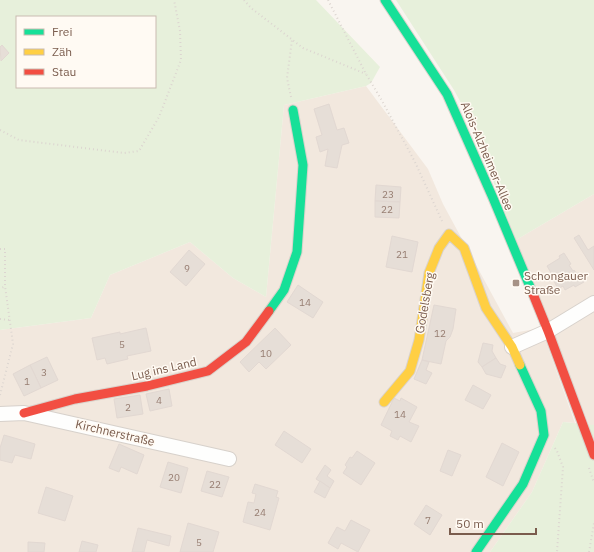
<svg xmlns="http://www.w3.org/2000/svg" width="594" height="552" font-family="'IBM Plex Sans',sans-serif">
  <style>
    .residential { fill: #f2e8de }
    .green { fill: #e7f0db; fill-rule: evenodd }
    .building { fill: #e6ded7; stroke: #e2d8d2 }
    .lines { fill: none; stroke-linecap: round; stroke-linejoin: round }
    .street-casing { stroke: #d7d1cb; stroke-width: 16 }
    .fast-casing { stroke: #d9d2cb; stroke-width: 11 }
    .slow-casing { stroke: #d9d2cb; stroke-width: 11 }
    .jam-casing { stroke: #d9d2cb; stroke-width: 11 }
    .path { stroke: #dcd5d0; stroke-width: 2; stroke-dasharray: 1 3; stroke-linecap: butt }
    .street { stroke: #fefefd; stroke-width: 14 }
    .fast { stroke: #16e098; stroke-width: 9 }
    .slow { stroke: #ffcf43; stroke-width: 9 }
    .jam { stroke: #f24e42; stroke-width: 9 }
    .poi-dot { fill: #a69286; stroke: #fffaf3; stroke-width: 1.5 }
    .labels { text-anchor: middle; stroke-width: 3; stroke-linejoin: round; paint-order: stroke }
    .number-label { font-size: 10px; fill: #977e72 }
    .street-label { font-size: 12px; fill: #7a5c4d; stroke: #fffaf3 }
    .poi-label { font-size: 12px; fill: #7a5c4d; stroke: #fffaf3; text-anchor: start }
  </style>
  <rect width="100%" height="100%" fill="#f9f5f0"/>
  <!-- residential -->
  <g class="residential">
    <polygon points="366,86 428,169 443,204 513,333 541,328 575,423 563,422 532,492 490,552 0,552 0,330 91,318 110,275 190,242 233,278 266,297 284,105"/>
    <polygon points="594,194 594,425 589,425 516,240"/>
  </g>
  <!-- green -->
  <g class="green">
    <path d="M0 0H316L380 67 371 83 366 86 284 105 266 297 233 278 190 242 110 275 91 318 0 330ZM17 17H155V87H17Z"/>
    <polygon points="396,0 594,0 594,194 516,240 467,114 454,90"/>
    <polygon points="563,422 594,425 594,552 490,552 532,492"/>
  </g>
  <!-- building -->
  <g class="building">
    <polygon points="2,45 9,53 1,61 0,47"/>
    <polygon points="329,104 337,130 344,128 349,143 342,145 337,168 325,166 328,149 320,152 316,137 322,135 314,109"/>
    <polygon points="376,185 401,187 400,202 375,201"/>
    <polygon points="375,201 400,202 399,218 375,217"/>
    <polygon points="579,235 588,250 594,246 594,270 574,238"/>
    <polygon points="392,236 418,242 412,272 386,267"/>
    <polygon points="189,250 205,264 186,286 170,272"/>
    <polygon points="564,253 571,264 569,265 573,271 574,270 577,274 579,273 584,282 575,287 574,285 565,290 563,286 558,289 554,281 560,278 559,276 554,278 547,266 560,258 559,256"/>
    <polygon points="298,285 323,302 313,318 287,302"/>
    <polygon points="434,305 456,309 453,329 450,337 446,341 441,364 422,360"/>
    <polygon points="146,328 151,351 127,356 128,359 107,364 105,358 97,360 92,338 120,332 120,334"/>
    <polygon points="275,328 291,345 266,369 259,362 249,372 240,362"/>
    <polygon points="483,343 493,345 492,351 496,358 482,367 478,362"/>
    <polygon points="47,357 58,380 41,388 30,365"/>
    <polygon points="496,358 500,364 506,366 501,378 486,374 482,367"/>
    <polygon points="422,360 429,362 426,370 432,373 426,384 414,379"/>
    <polygon points="30,365 41,388 24,396 13,374"/>
    <polygon points="473,385 491,395 483,409 465,400"/>
    <polygon points="169,389 172,406 150,411 146,394"/>
    <polygon points="140,395 143,414 117,418 114,399"/>
    <polygon points="394,398 400,401 401,398 417,407 409,422 419,426 411,442 400,436 398,440 390,436 392,431 381,425"/>
    <polygon points="284,431 311,449 302,463 275,445"/>
    <polygon points="4,435 35,444 31,459 15,455 12,463 0,460 0,448"/>
    <polygon points="502,443 519,452 503,486 486,477"/>
    <polygon points="119,444 144,455 137,474 121,467 119,472 109,468"/>
    <polygon points="448,450 461,455 452,476 440,471"/>
    <polygon points="357,451 375,463 361,485 343,473 347,467 345,465 350,457 352,458"/>
    <polygon points="168,462 188,468 181,493 160,487"/>
    <polygon points="325,465 331,470 327,476 334,481 330,488 316,479"/>
    <polygon points="207,471 229,477 222,497 201,491"/>
    <polygon points="320,481 330,488 325,498 314,492"/>
    <polygon points="255,484 278,491 276,497 279,498 270,530 243,522 248,502 254,503 256,494 252,493"/>
    <polygon points="46,487 73,496 65,521 38,513"/>
    <polygon points="426,505 442,515 430,535 414,524"/>
    <polygon points="351,520 370,530 358,552 341,543 338,549 328,543 337,527 345,531"/>
    <polygon points="188,523 219,532 213,552 180,552"/>
    <polygon points="138,528 171,536 169,546 147,540 144,552 132,552"/>
    <polygon points="82,541 98,545 96,552 79,552"/>
    <polygon points="28,542 45,543 44,552 28,552"/>
  </g>
  <g class="lines">
    <!-- street casing -->
    <g class="street-casing">
      <g id="street">
        <polyline points="512,347 548,331 594,303"/>
        <polyline points="0,414 24,413 229,459"/>
      </g>
    </g>
    <!-- fast casing -->
    <g class="fast-casing">
      <g id="fast">
        <polyline points="385,0 447,94 493,198 533,294"/>
        <polyline points="269,311 284,290 297,252 303,165 293,110"/>
        <polyline points="476,552 523,484 544,435 541,411 520,365"/>
      </g>
    </g>
    <!-- slow casing -->
    <g class="slow-casing">
      <polyline id="slow" points="384,402 410,371 419,340 429,273 439,248 449,234 464,248 486,308 512,347 520,365"/>
    </g>
    <!-- jam casing -->
    <g class="jam-casing">
      <g id="jam">
        <polyline points="533,294 548,331 594,455"/>
        <polyline points="24,413 75,399 147,386 208,371 246,342 269,311"/>
      </g>
    </g>
    <!-- path -->
    <g class="path">
      <polyline points="244,0 251,8 303,48 366,74"/>
      <polyline points="328,0 366,74 381,99 415,162 442,221"/>
      <polyline points="291,97 287,78 292,40"/>
      <polyline points="0,130 19,140 124,153 139,151 159,117 181,60 180,31 175,5 174,0"/>
      <polyline points="0,249 5,249 5,286 0,289"/>
      <polyline points="0,319 10,320"/>
      <polyline points="0,395 13,344 5,286"/>
      <polyline points="555,448 557,451 563,467 557,552"/>
      <polyline points="589,468 594,483"/>
      <polyline points="589,552 594,523"/>
    </g>
    <!-- street -->
    <use href="#street" class="street"/>
    <!-- fast -->
    <use href="#fast" class="fast"/>
    <!-- slow -->
    <use href="#slow" class="slow"/>
    <!-- jam -->
    <use href="#jam" class="jam"/>
  </g>
  <!-- markers -->
  <rect class="poi-dot" x="512" y="279" width="8" height="8" rx="2"/>
  <g class="labels">
    <!-- number labels -->
    <g class="number-label">
      <text x="388" y="198">23</text>
      <text x="387" y="213">22</text>
      <text x="402" y="258">21</text>
      <text x="187" y="272">9</text>
      <text x="305" y="306">14</text>
      <text x="440" y="337">12</text>
      <text x="122" y="348">5</text>
      <text x="266" y="357">10</text>
      <text x="44" y="376">3</text>
      <text x="27" y="385">1</text>
      <text x="159" y="404">4</text>
      <text x="128" y="411">2</text>
      <text x="400" y="418">14</text>
      <text x="174" y="481">20</text>
      <text x="215" y="488">22</text>
      <text x="260" y="516">24</text>
      <text x="428" y="524">7</text>
      <text x="199" y="546">5</text>
    </g>
    <!-- street labels -->
    <g class="street-label">
      <text transform="translate(487 156) rotate(67)" y="4">Alois-Alzheimer-Allee</text>
      <text transform="translate(425 303) rotate(-80)" y="4">Godelsberg</text>
      <text transform="translate(164 369) rotate(-13)" y="4">Lug ins Land</text>
      <text transform="translate(115 433) rotate(13)" y="4">Kirchnerstraße</text>
    </g>
    <!-- poi labels -->
    <g class="poi-label">
      <text x="524" y="280">Schongauer<tspan x="524" dy="14">Straße</tspan></text>
    </g>
  </g>
  <!-- legend -->
  <rect x="16" y="16" width="140" height="72" fill="#fffaf3" stroke="#cabbb1"/>
  <rect x="24" y="29" width="20" height="6" fill="#16e098" stroke="#cabbb1"/>
  <text x="52" y="36" font-size="12" fill="#7a5c4d">Frei</text>
  <rect x="24" y="49" width="20" height="6" fill="#ffcf43" stroke="#cabbb1"/>
  <text x="52" y="56" font-size="12" fill="#7a5c4d">Zäh</text>
  <rect x="24" y="69" width="20" height="6" fill="#f24e42" stroke="#cabbb1"/>
  <text x="52" y="76" font-size="12" fill="#7a5c4d">Stau</text>
  <!-- scale -->
  <path d="M450 528v6h86v-6" fill="none" stroke="#7a5c4d" stroke-width="2"/>
  <text x="456" y="528" font-size="12" fill="#7a5c4d" stroke="#fffaf3" stroke-width="3" paint-order="stroke">50 m</text>
</svg>
